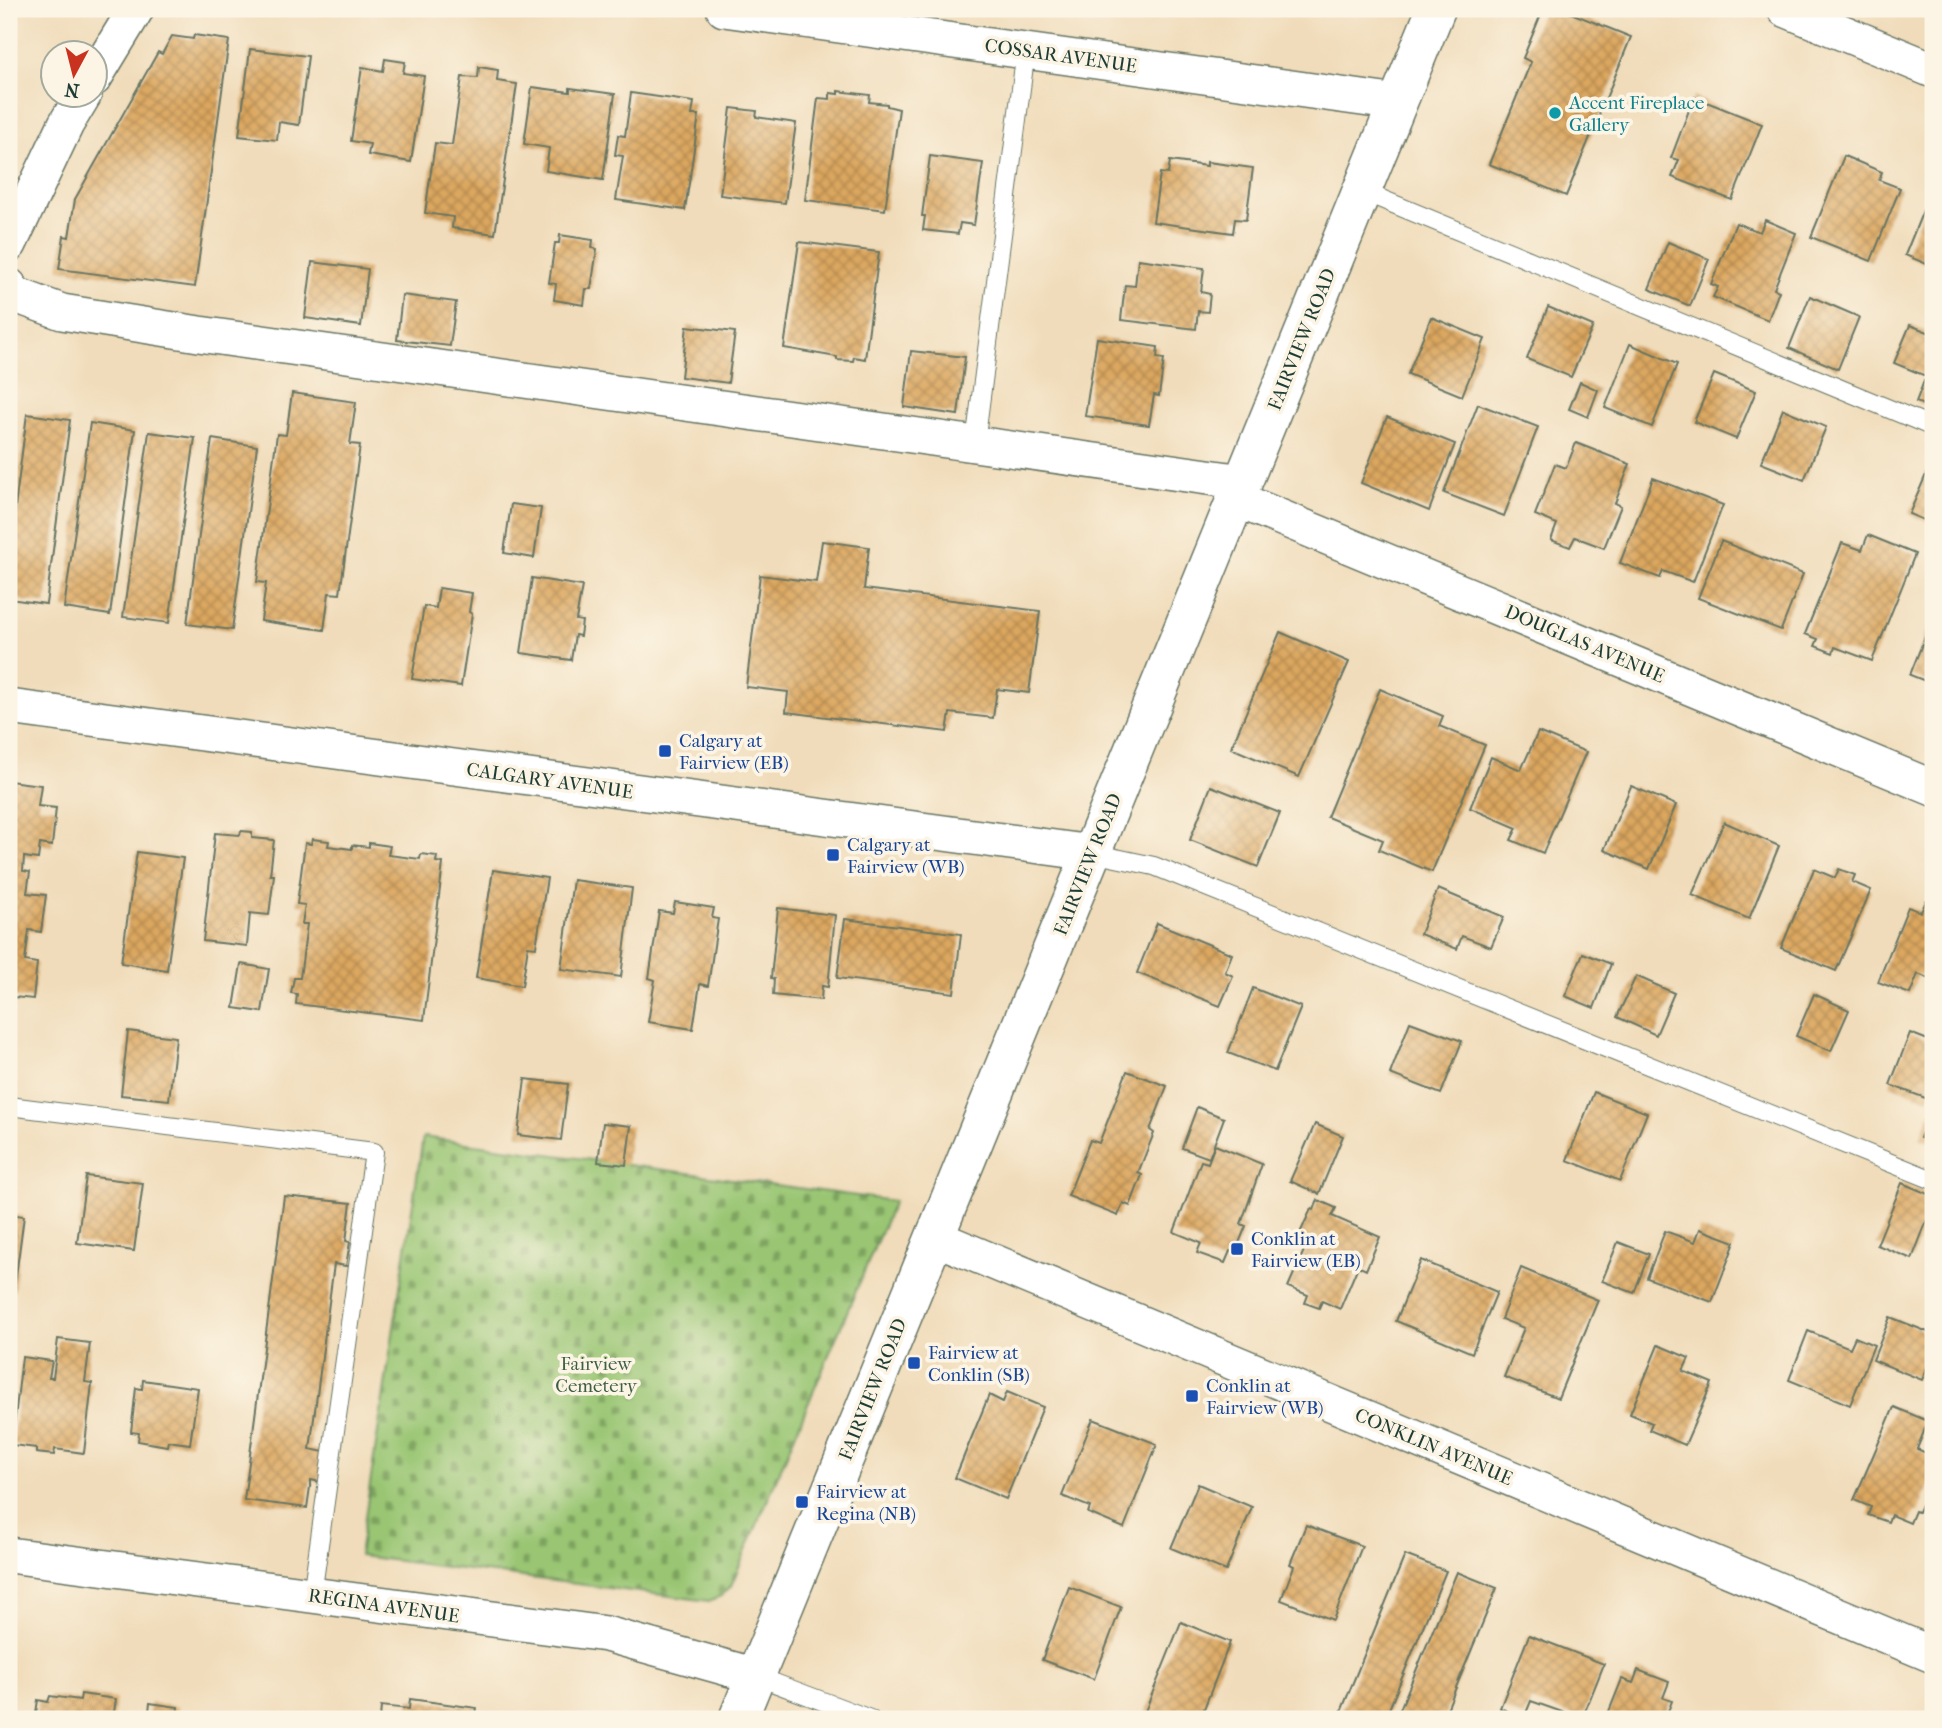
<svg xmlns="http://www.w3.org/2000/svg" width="1942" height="1728" font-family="'IM FELL French Canon',serif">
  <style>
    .cemetery { fill: url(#cemetery-stones); stroke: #5c8254; stroke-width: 2 }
    .building { fill: url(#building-cross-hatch) }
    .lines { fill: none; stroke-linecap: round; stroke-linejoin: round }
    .lane-casing { stroke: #687563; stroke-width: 20 }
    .street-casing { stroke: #687563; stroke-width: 38 }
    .secondary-casing { stroke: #687563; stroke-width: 41 }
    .lane { stroke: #fff; stroke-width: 18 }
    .street { stroke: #fff; stroke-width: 35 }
    .secondary { stroke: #fff; stroke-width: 38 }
    .culture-dot { fill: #0f9aa8; stroke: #fcf5e5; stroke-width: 2.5 }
    .transit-dot { fill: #1a4fb4; stroke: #fcf5e5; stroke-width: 2.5 }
    .labels { text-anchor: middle; stroke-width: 7; stroke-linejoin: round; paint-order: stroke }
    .street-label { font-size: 19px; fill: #1f3d34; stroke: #fcf5e5 }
    .culture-label { font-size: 19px; fill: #0d838f; stroke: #fcf5e5; text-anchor: start }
    .transit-label { font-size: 19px; fill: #164399; stroke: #fcf5e5; text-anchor: start }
    .park-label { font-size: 19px; fill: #3e5f44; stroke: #fcf5e5 }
  </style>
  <defs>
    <pattern id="cemetery-stones" width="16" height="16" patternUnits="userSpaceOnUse" patternTransform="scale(1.75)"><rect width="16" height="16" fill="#9ac673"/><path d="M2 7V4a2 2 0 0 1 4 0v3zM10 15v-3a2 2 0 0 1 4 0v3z" fill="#7da25f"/></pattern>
    <pattern id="building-cross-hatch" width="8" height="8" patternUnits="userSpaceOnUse" patternTransform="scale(1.75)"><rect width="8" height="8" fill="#dca75f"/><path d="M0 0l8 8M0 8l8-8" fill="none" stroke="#b2894f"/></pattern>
  </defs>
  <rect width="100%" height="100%" fill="#fcf5e5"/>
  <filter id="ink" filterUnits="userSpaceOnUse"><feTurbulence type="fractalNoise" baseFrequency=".0143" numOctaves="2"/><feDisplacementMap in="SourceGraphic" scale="14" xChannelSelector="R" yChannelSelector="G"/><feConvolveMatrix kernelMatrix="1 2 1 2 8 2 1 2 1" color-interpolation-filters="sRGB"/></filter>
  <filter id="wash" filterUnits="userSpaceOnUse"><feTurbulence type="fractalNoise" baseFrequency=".00686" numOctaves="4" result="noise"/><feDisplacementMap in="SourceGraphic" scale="28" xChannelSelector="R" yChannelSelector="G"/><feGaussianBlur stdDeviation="1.57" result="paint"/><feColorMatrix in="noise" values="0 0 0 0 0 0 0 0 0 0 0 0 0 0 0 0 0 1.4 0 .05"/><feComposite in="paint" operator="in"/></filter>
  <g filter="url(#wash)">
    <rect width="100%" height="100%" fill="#f0dcba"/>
    <!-- cemetery -->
    <polygon class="cemetery" points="423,1137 894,1201 731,1586 721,1596 709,1601 359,1556"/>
    <g id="blocks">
      <!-- building -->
      <g class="building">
        <polygon points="1543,9 1561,9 1631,37 1566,196 1489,164 1531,62 1523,58"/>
        <polygon points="194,35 229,40 195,287 59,269 64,236 69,237 75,199 158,52 162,54 172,36 193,39"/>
        <polygon points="250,49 308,56 299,125 279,122 277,140 239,136"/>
        <polygon points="385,59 405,62 403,73 424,76 411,162 368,155 370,144 351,141 362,67 383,71"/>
        <polygon points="479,67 498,70 497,81 517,84 495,234 452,228 453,217 425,213 435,143 452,145 462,77 478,78"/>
        <polygon points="532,87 570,92 570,88 615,94 603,180 546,171 549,148 524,144"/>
        <polygon points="838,91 870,95 869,102 887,104 887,106 899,109 885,210 805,200 818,98 830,99 830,93 838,94"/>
        <polygon points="631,93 694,102 692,115 699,115 685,210 616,200 623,156 615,155 618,135 625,136"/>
        <polygon points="1694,97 1762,124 1732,200 1672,177 1679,160 1671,158"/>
        <polygon points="731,108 757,111 756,117 796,123 785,203 720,195"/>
        <polygon points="930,156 983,163 974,225 960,223 958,234 923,230 925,216 922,216"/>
        <polygon points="1844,156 1882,172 1879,180 1900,188 1871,261 1811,237"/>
        <polygon points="1170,161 1207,166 1207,162 1253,168 1246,220 1235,219 1233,233 1153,222 1160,173 1168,174"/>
        <polygon points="1933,186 1933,255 1929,265 1905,255"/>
        <polygon points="1765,220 1796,233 1774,289 1779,291 1768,320 1713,297 1718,287 1711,284 1736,223 1760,232"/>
        <polygon points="560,235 593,240 592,248 597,249 591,289 586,289 584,305 554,300 556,284 549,283 555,243 559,243"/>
        <polygon points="799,242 879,252 865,359 854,357 853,361 837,360 837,357 784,348"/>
        <polygon points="1668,242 1709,259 1690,306 1649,289"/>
        <polygon points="1138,259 1204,268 1201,292 1210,294 1208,312 1198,311 1196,329 1121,320 1125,285 1135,286"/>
        <polygon points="312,262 368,269 361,326 305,318"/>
        <polygon points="402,295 456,302 450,346 397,340"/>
        <polygon points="1810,296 1859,317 1838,369 1789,348"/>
        <polygon points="1548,307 1593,326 1571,377 1527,359"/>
        <polygon points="1431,317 1485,339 1462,396 1408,374"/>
        <polygon points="1910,325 1933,334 1933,364 1928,377 1894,363"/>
        <polygon points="687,326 735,332 728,383 681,377"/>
        <polygon points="1097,338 1158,347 1157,358 1164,359 1159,396 1154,395 1149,425 1085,416"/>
        <polygon points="1630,344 1677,364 1652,427 1605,408"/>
        <polygon points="911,351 965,357 958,415 904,407"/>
        <polygon points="1714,374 1756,391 1736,439 1694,422"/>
        <polygon points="1924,381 1933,384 1933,409 1916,402"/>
        <polygon points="1580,382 1598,390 1588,417 1569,409"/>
        <polygon points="292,393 356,402 350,444 360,445 340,594 329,593 324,630 261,621 266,583 257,582 277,434 286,435"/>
        <polygon points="1478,404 1538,427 1504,516 1444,493"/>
        <polygon points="1783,409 1826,427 1804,480 1761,463"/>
        <polygon points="27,414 70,420 46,604 9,599 9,554"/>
        <polygon points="1387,417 1455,444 1429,511 1361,483"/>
        <polygon points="90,423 135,430 110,615 64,608"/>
        <polygon points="149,432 195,438 169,623 123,617"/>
        <polygon points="212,439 257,446 232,630 187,624"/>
        <polygon points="1576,443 1630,464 1615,503 1621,506 1604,548 1575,537 1570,547 1551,540 1557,524 1535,515 1555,464 1566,468"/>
        <polygon points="1931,463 1933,464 1933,524 1909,514"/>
        <polygon points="1653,478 1723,505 1693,582 1663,571 1660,578 1620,563"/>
        <polygon points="511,504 541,508 534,558 504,553"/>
        <polygon points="1868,535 1915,554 1872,661 1835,647 1833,653 1815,646 1818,639 1805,634 1842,543 1862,550"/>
        <polygon points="822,541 869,547 864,589 1040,611 1029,693 997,689 993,718 950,713 947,732 786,712 788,692 746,687 760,575 816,582"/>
        <polygon points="1721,541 1803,574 1781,630 1698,598"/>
        <polygon points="532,578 582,586 576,620 582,621 580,636 575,635 571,660 521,653"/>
        <polygon points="439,588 472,593 469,612 472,614 461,686 412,679 424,606 436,608"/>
        <polygon points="1933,616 1933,684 1910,675"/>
        <polygon points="1280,632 1349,662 1299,777 1231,748"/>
        <polygon points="1380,689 1443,716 1439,726 1485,745 1432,872 1379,850 1383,840 1327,817"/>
        <polygon points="1538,732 1586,752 1543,853 1511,840 1517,828 1470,808 1491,757 1521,770"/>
        <polygon points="9,781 41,785 38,806 56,808 52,846 40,844 38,859 24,857 23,871 30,872 27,893 46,895 41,932 29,930 25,961 37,963 33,999 14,997 10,1023"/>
        <polygon points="1211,786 1280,813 1258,867 1190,840"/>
        <polygon points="1631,786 1676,805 1649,869 1604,850"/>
        <polygon points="1724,822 1779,846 1749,919 1692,895"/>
        <polygon points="241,831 252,832 252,838 274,840 270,875 274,875 269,915 250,913 247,946 203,941 215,833 240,835"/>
        <polygon points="312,839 329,841 328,846 352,849 352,845 369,847 369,843 390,846 388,855 420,859 421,854 437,856 436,862 443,863 424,1020 296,1004 297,994 291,993 294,978 300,978 307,924 302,924 305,905 297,904 305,843 311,844"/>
        <polygon points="137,852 183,858 167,970 121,963"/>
        <polygon points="1814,869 1835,878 1839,869 1855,875 1852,882 1871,890 1836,971 1781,948"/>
        <polygon points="493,870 547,878 536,947 528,946 522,986 476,978"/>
        <polygon points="573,880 632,888 621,977 561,969"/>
        <polygon points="1438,889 1504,917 1491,947 1462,936 1457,949 1420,934"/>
        <polygon points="1926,901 1933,904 1933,980 1918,974 1910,994 1878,982 1908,907 1921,912"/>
        <polygon points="675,902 714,908 712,918 718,919 708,986 700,984 693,1029 648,1022 655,980 649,978 659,911 673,913"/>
        <polygon points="778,908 835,915 828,987 822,986 821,1000 773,995 774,979 771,978"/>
        <polygon points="845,919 961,934 954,993 837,978"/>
        <polygon points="1157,923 1232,954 1225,972 1233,976 1220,1006 1137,973"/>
        <polygon points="1583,953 1611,964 1594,1008 1565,996"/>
        <polygon points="241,964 269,969 262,1012 234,1008"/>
        <polygon points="1636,976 1674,993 1656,1035 1617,1017"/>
        <polygon points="1253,988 1301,1007 1275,1071 1228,1053"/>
        <polygon points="1814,994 1849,1010 1831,1051 1796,1036"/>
        <polygon points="1410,1022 1462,1041 1441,1094 1390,1074"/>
        <polygon points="128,1031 176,1037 169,1100 121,1095"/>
        <polygon points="1910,1033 1933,1042 1933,1086 1928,1099 1890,1085"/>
        <polygon points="1127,1071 1167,1086 1150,1130 1154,1133 1138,1173 1142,1175 1130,1206 1123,1203 1118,1216 1068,1196 1090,1140 1099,1143"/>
        <polygon points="525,1079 568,1084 561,1140 518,1135"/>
        <polygon points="1594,1092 1647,1113 1620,1181 1567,1160"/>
        <polygon points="1933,1106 1933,1143 1920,1138"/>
        <polygon points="1197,1107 1224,1118 1209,1158 1182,1148"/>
        <polygon points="603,1123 631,1126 626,1165 598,1162"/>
        <polygon points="1315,1124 1343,1136 1319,1194 1290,1181"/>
        <polygon points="1215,1145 1262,1164 1241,1224 1246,1226 1235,1253 1230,1251 1225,1263 1197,1253 1201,1243 1174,1232 1201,1161 1208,1163"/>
        <polygon points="86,1176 143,1183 134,1251 77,1243"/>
        <polygon points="1902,1183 1933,1196 1933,1205 1912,1259 1877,1245"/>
        <polygon points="284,1196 351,1203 346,1241 350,1242 346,1266 334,1264 310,1449 324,1452 320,1482 311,1480 307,1508 244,1500"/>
        <polygon points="1318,1200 1336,1208 1332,1216 1380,1237 1366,1270 1358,1266 1340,1309 1322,1301 1319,1308 1305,1303 1308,1295 1288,1287 1306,1246 1296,1242 1311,1209 1314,1210"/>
        <polygon points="9,1214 24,1216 14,1291 9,1291"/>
        <polygon points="1700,1229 1735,1242 1712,1302 1647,1278 1665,1231 1695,1242"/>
        <polygon points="1618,1242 1649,1254 1634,1293 1602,1281"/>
        <polygon points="1421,1260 1497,1292 1472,1353 1396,1321"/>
        <polygon points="1521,1268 1598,1300 1558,1398 1504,1377 1524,1328 1501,1319"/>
        <polygon points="1890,1317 1933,1334 1933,1353 1922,1380 1873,1360"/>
        <polygon points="1808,1331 1850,1348 1855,1337 1874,1345 1850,1405 1789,1380"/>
        <polygon points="58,1339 90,1343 85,1382 92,1383 84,1453 55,1449 54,1455 36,1453 36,1448 12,1445 22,1357 52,1361 49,1378 53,1378"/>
        <polygon points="1658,1345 1689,1358 1683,1371 1712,1383 1685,1445 1649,1430 1652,1423 1630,1414"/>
        <polygon points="143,1380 198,1388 190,1444 168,1441 167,1446 138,1441 139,1433 131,1432 136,1388 142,1389"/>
        <polygon points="1007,1392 1043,1407 1006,1499 955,1478 989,1395 1003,1402"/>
        <polygon points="1894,1407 1928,1421 1917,1449 1933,1456 1933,1468 1930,1475 1933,1476 1918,1512 1915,1511 1910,1523 1891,1515 1888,1522 1868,1515 1871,1507 1854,1500"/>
        <polygon points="1093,1419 1157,1444 1124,1528 1088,1513 1090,1507 1062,1496"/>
        <polygon points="1198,1484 1252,1507 1226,1571 1171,1548"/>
        <polygon points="1306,1525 1362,1546 1333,1620 1281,1600 1294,1566 1290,1564"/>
        <polygon points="1405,1555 1446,1571 1385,1719 1338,1719"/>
        <polygon points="1457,1572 1497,1588 1443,1719 1396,1719"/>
        <polygon points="1069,1587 1121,1607 1094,1679 1042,1660"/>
        <polygon points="1181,1622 1230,1642 1200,1719 1142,1719"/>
        <polygon points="1529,1635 1604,1664 1582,1719 1531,1701 1524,1718 1500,1708"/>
        <polygon points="1638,1670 1669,1682 1663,1698 1672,1701 1665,1719 1606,1719 1622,1679 1633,1683"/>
        <polygon points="81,1694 116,1699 113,1719 35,1719 38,1700 48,1702 50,1696 80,1700"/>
        <polygon points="410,1699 477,1708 475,1719 380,1719 381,1706 409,1709"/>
        <polygon points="150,1703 178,1707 177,1719 148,1719"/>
        <polygon points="182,1713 215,1718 215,1719 181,1719"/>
      </g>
    </g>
  </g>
  <g filter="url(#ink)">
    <use href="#blocks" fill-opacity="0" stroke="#687563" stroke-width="2"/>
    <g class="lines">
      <!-- lane casing -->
      <g class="lane-casing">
        <g id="lane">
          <polyline points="1362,191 1933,427"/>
          <polyline points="975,443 1026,50"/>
          <polyline points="1092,853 1154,866 1933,1180"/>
          <polyline points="9,1106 374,1152 312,1595"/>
          <polyline points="756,1676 870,1719"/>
        </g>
      </g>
      <!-- street casing -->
      <g class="street-casing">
        <g id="street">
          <polyline points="724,9 1398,103"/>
          <polyline points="1785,9 1933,70"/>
          <polyline points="94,78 136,9"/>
          <polyline points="9,244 66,124 84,94"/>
          <polyline points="9,286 13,294 62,312 199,334 1243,482"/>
          <polyline points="1236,499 1933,788"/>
          <polyline points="9,707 1092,853"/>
          <polyline points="934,1237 1933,1655"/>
          <polyline points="9,1555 606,1634 756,1676"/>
        </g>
      </g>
      <!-- secondary casing -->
      <g class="secondary-casing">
        <polyline id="secondary" points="738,1719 1436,9"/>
      </g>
      <!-- lane -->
      <use href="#lane" class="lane"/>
      <!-- street -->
      <use href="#street" class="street"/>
      <!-- secondary -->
      <use href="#secondary" class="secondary"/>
    </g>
  </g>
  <!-- markers -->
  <circle class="culture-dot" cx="1555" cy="113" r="7"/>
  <g class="transit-dot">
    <rect x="658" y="744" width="14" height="14" rx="3.5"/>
    <rect x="826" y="848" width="14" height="14" rx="3.5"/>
    <rect x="1230" y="1242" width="14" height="14" rx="3.5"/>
    <rect x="907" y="1356" width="14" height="14" rx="3.5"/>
    <rect x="1185" y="1389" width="14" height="14" rx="3.5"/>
    <rect x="795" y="1495" width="14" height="14" rx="3.5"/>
  </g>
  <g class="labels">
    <!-- street labels -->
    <g class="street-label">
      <text transform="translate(1061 55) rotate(8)" y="7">COSSAR AVENUE</text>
      <text transform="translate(1301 339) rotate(-68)" y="7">FAIRVIEW ROAD</text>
      <text transform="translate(1585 643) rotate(23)" y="7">DOUGLAS AVENUE</text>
      <text transform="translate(550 780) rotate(8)" y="7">CALGARY AVENUE</text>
      <text transform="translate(1087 864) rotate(-68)" y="7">FAIRVIEW ROAD</text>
      <text transform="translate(872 1389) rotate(-68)" y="7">FAIRVIEW ROAD</text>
      <text transform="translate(1434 1446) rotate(23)" y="7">CONKLIN AVENUE</text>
      <text transform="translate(384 1605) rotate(8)" y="7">REGINA AVENUE</text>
    </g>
    <!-- culture labels -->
    <g class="culture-label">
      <text x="1569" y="109">Accent Fireplace<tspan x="1569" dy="22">Gallery</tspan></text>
    </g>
    <!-- transit labels -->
    <g class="transit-label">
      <text x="679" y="747">Calgary at<tspan x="679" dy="22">Fairview (EB)</tspan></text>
      <text x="847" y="851">Calgary at<tspan x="847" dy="22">Fairview (WB)</tspan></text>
      <text x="1251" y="1245">Conklin at<tspan x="1251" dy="22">Fairview (EB)</tspan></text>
      <text x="928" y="1359">Fairview at<tspan x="928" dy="22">Conklin (SB)</tspan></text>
      <text x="1206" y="1392">Conklin at<tspan x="1206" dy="22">Fairview (WB)</tspan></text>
      <text x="816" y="1498">Fairview at<tspan x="816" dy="22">Regina (NB)</tspan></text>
    </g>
    <!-- park labels -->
    <g class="park-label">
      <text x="596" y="1370">Fairview<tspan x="596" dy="22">Cemetery</tspan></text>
    </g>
  </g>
  <!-- margin -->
  <rect width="1942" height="1728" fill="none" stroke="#fcf5e5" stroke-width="35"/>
  <!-- north arrow -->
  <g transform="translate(74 74) rotate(187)"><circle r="33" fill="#fcf5e5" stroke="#a4ab9e" stroke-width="2"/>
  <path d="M0-5L12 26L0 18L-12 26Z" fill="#c8321e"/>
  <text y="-10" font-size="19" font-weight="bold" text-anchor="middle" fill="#1f3d34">N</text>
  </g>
</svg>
